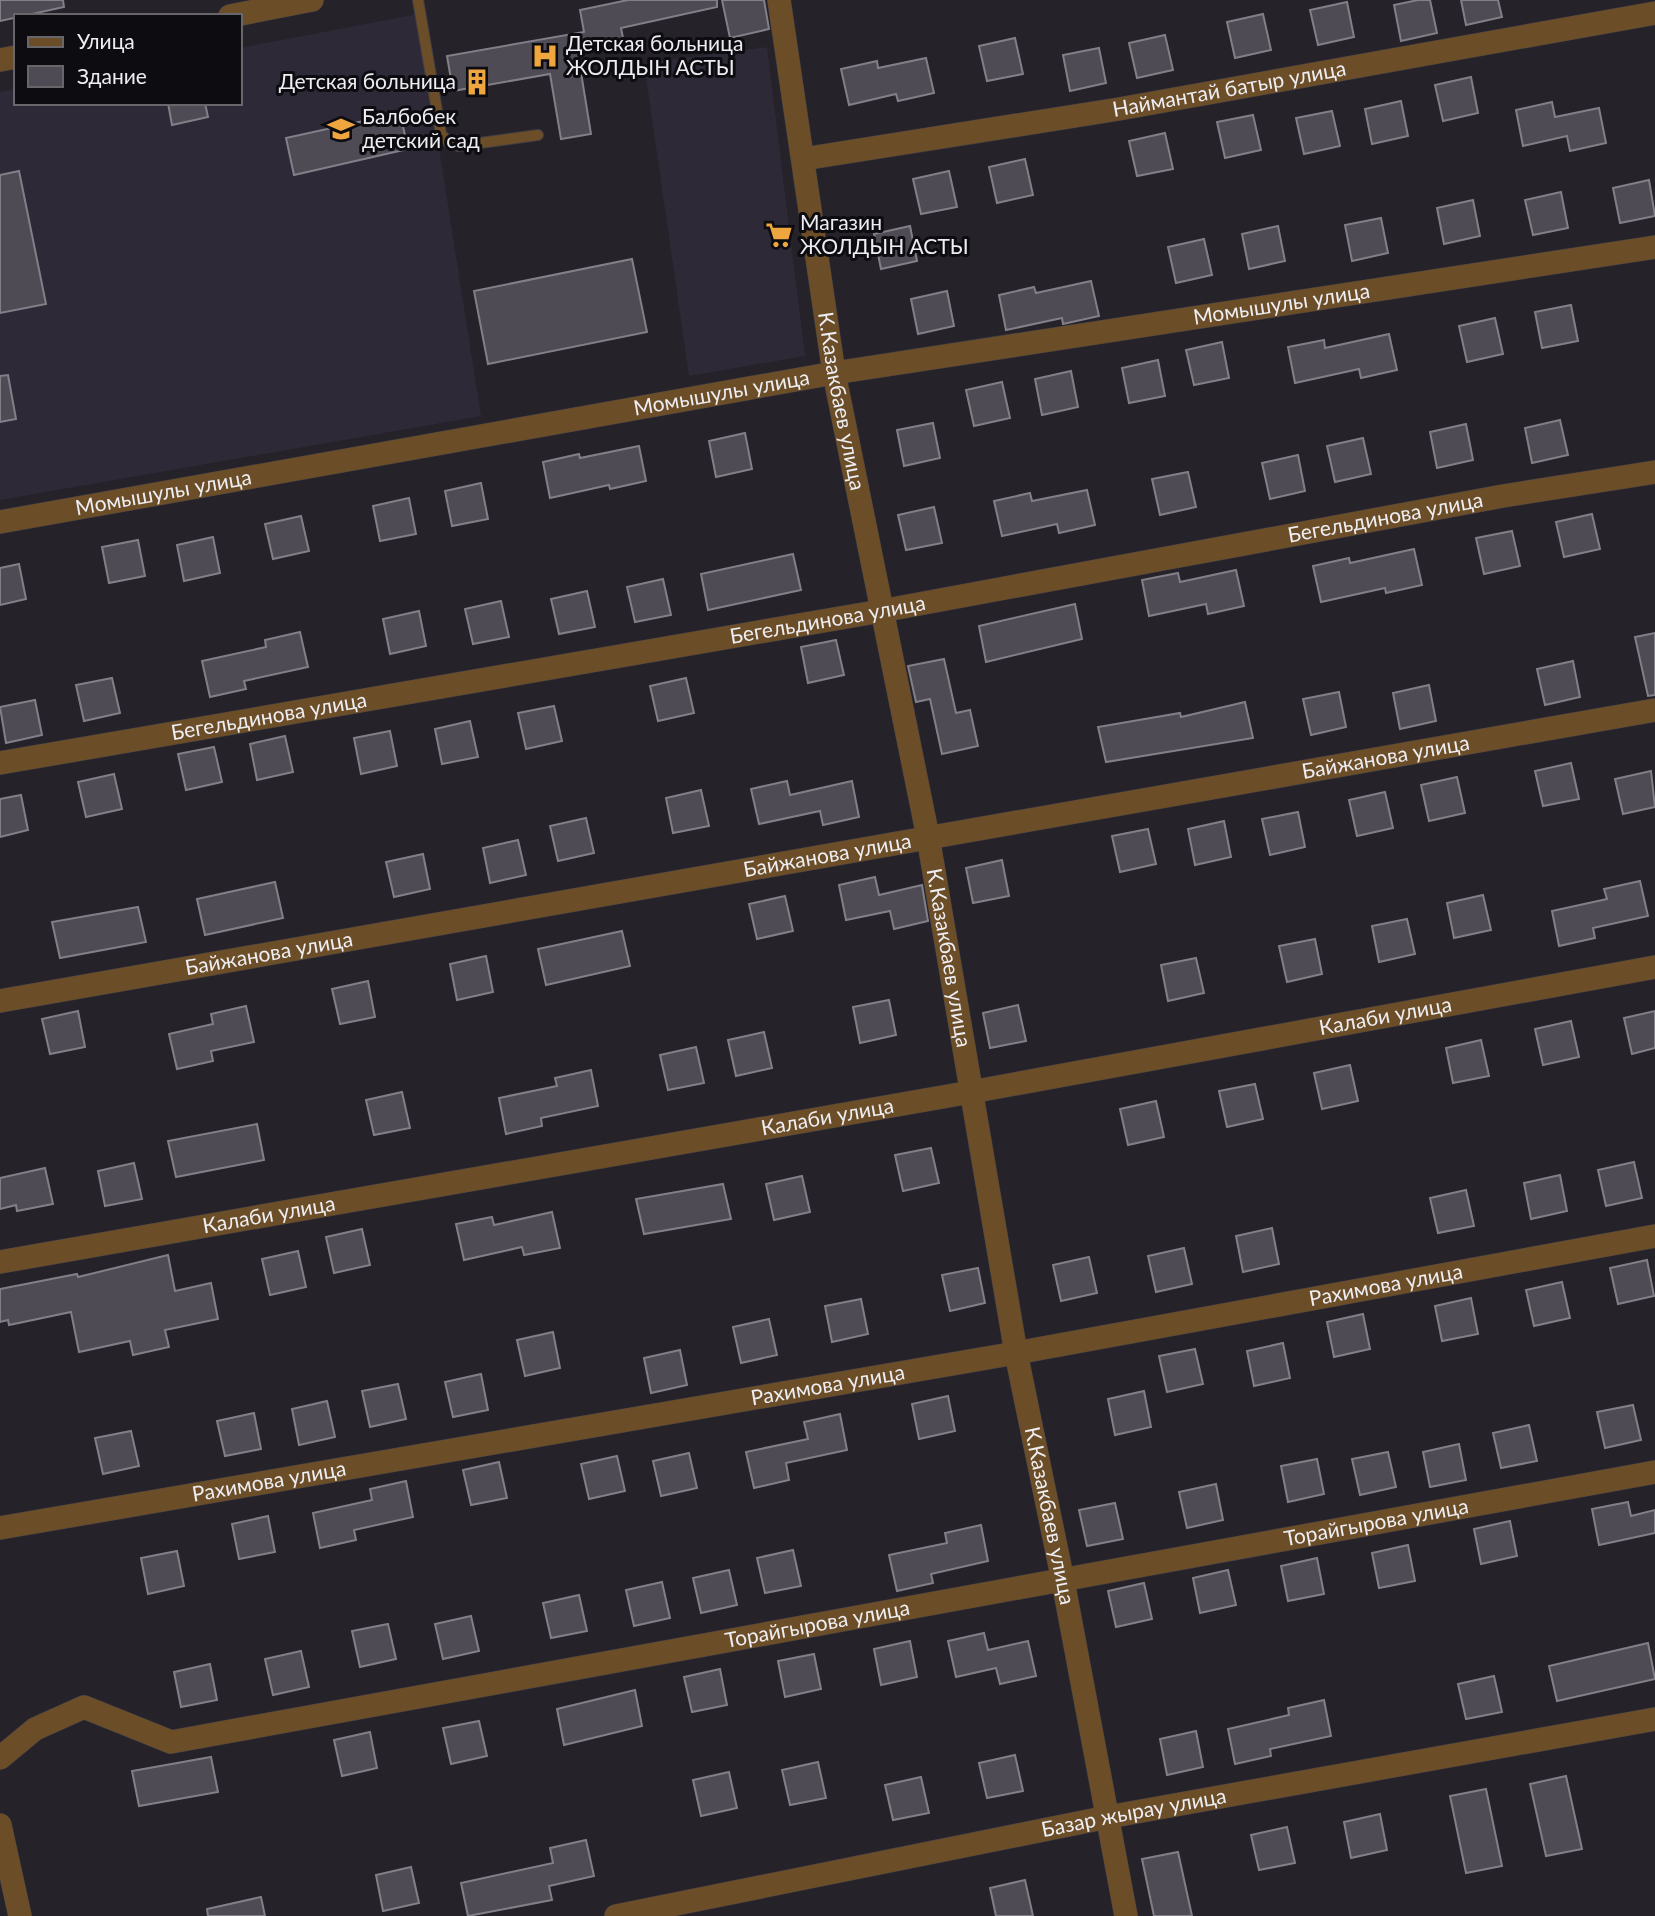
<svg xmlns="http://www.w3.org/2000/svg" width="1655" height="1916" font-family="Lato,sans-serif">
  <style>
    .built { fill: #2e2937 }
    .building { fill: #4e4b54; stroke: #827f89; stroke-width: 2 }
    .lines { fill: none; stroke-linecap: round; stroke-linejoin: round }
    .service-casing { stroke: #413e46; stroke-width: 12 }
    .minor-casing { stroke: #413e46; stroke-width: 24 }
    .service { stroke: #6b4e28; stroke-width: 10 }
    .minor { stroke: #6b4e28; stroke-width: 23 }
    .labels { text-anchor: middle; stroke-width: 6; stroke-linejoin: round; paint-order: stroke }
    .poi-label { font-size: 21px; fill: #eeedf2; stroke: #0d0c10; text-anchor: start }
    .street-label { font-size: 21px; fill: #eeedf2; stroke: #0d0c10 }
  </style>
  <rect width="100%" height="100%" fill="#25222a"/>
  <!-- built -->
  <g class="built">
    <polygon points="418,14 481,416 0,500 0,92 16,89 16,103 240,103 240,48"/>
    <polygon points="767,47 805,356 689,376 644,63"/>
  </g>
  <!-- building -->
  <g class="building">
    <polygon points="0,0 63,0 64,7 0,21"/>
    <polygon points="628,0 717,0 717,7 621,28 623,38 577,48 591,134 561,139 550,74 453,91 447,56 584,32 580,10"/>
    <polygon points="722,0 764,0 769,29 730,38"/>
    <polygon points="1418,0 1430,0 1437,33 1401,41 1394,5"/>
    <polygon points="1461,0 1498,0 1502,17 1466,25"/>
    <polygon points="1347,2 1354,37 1318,45 1310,10"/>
    <polygon points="1263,14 1271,50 1235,58 1227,22"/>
    <polygon points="1165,35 1173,70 1137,78 1129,43"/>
    <polygon points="1015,38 1023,74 987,81 979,46"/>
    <polygon points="1099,48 1106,83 1070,91 1063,55"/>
    <polygon points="926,58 934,93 898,101 896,94 849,105 841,69 877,61 878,68"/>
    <polygon points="1471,77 1478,113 1443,121 1435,85"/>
    <polygon points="1401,101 1408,136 1372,144 1365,109"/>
    <polygon points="1552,102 1555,117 1599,108 1606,143 1570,151 1567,136 1523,146 1516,110"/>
    <polygon points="168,103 205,103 208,117 172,125"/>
    <polygon points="1332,111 1340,146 1304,154 1296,118"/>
    <polygon points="400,113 408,149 294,175 286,138"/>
    <polygon points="1253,115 1261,150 1225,158 1217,122"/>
    <polygon points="1165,133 1173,169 1137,176 1129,141"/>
    <polygon points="1025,159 1033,195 997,203 989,167"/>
    <polygon points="19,171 46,304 0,313 0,175"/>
    <polygon points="949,171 957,207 921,214 913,179"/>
    <polygon points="1649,180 1655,216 1620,223 1613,188"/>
    <polygon points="1561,192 1568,228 1533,235 1525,200"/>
    <polygon points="1473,200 1480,236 1444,244 1437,208"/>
    <polygon points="1381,218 1388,253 1352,261 1345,225"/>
    <polygon points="910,226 917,261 881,269 874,234"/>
    <polygon points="1278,226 1285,261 1249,269 1242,234"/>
    <polygon points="1204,239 1212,275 1176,283 1168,247"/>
    <polygon points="632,259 647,332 488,364 474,291"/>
    <polygon points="1091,281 1099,316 1063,324 1062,318 1006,330 999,295 1034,287 1036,293"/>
    <polygon points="947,291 954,326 918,334 911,299"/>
    <polygon points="1571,305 1578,341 1542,348 1535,312"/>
    <polygon points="1495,318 1503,354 1467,362 1459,326"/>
    <polygon points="1389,334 1397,370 1361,378 1359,369 1295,383 1288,347 1324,340 1325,348"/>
    <polygon points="1222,342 1229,378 1194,385 1186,350"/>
    <polygon points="1158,360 1165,396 1129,403 1122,368"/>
    <polygon points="1071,371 1078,407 1042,415 1035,379"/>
    <polygon points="8,375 16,419 0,422 0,376"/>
    <polygon points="1002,382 1010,418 974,426 966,390"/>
    <polygon points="1560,420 1568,455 1532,463 1525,428"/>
    <polygon points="933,423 940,458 904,466 897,430"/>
    <polygon points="1466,424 1473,460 1437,468 1430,432"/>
    <polygon points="745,433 752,469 716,477 709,441"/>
    <polygon points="1363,438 1371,474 1335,482 1327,446"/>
    <polygon points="639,446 646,481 610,489 609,485 550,498 543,462 579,454 580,458"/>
    <polygon points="1298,455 1305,491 1270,499 1262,463"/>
    <polygon points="1188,472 1196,507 1160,515 1152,479"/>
    <polygon points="481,483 488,519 452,526 445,491"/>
    <polygon points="1087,490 1095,525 1059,533 1057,524 1002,536 994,501 1030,493 1032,501"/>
    <polygon points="409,498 416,534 380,541 373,506"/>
    <polygon points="934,507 942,543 906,550 898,515"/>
    <polygon points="1592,514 1600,549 1564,557 1556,522"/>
    <polygon points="301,516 309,551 273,559 265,524"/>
    <polygon points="1512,531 1520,566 1484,574 1476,538"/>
    <polygon points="213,537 220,573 184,581 177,545"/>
    <polygon points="138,540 145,576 109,583 102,547"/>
    <polygon points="1414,549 1422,585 1386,593 1385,588 1321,602 1313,566 1349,558 1350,563"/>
    <polygon points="793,554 801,590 708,610 701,574"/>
    <polygon points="19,564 26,599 0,605 0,568"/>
    <polygon points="1236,570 1244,606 1208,614 1206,604 1149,616 1142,580 1178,573 1180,582"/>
    <polygon points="663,579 671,615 635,622 627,587"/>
    <polygon points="587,591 595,627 559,634 551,599"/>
    <polygon points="501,601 509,637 473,644 465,609"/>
    <polygon points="1075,604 1082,639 986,662 979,626"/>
    <polygon points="419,611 426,646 390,654 383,619"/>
    <polygon points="300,632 308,667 244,681 246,689 210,697 202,661 266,647 265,640"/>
    <polygon points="1655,633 1655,695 1648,696 1635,637"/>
    <polygon points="836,640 844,675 808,683 801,647"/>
    <polygon points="944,659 956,713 970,710 978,746 942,754 930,699 916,702 908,666"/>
    <polygon points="1573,661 1580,697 1545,705 1537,669"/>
    <polygon points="112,678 120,713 84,721 76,685"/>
    <polygon points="686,678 694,713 658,721 650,686"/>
    <polygon points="1429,685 1436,721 1400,729 1393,693"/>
    <polygon points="1339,692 1346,727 1311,735 1303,699"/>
    <polygon points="35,700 42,735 6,743 0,707"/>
    <polygon points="1245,702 1253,738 1106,762 1098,727 1180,713 1181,717"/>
    <polygon points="554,706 562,741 526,749 518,713"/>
    <polygon points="470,721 478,757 442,764 435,729"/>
    <polygon points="390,731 397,766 361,774 354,738"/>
    <polygon points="285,736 293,772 257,780 250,744"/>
    <polygon points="214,747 222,782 186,790 178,754"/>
    <polygon points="1571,763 1579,799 1543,806 1535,771"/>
    <polygon points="1651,771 1655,807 1623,814 1615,779"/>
    <polygon points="114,774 122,809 86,817 78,782"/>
    <polygon points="1457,777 1465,813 1429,821 1421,785"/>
    <polygon points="787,781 790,795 852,781 859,817 823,825 820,811 759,824 751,789"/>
    <polygon points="701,790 709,826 673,833 666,798"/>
    <polygon points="1385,792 1393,828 1357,836 1349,800"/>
    <polygon points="21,795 28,830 0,837 0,799"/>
    <polygon points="1298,812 1305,847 1270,855 1262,819"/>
    <polygon points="586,818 594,853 558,861 550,826"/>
    <polygon points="1224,821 1231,857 1195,865 1188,829"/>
    <polygon points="1148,829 1156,864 1120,872 1112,836"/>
    <polygon points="518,840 526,875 490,883 483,848"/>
    <polygon points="423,854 430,889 394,897 386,862"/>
    <polygon points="1002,860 1009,896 973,903 966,868"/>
    <polygon points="875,877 879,895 922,885 928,921 894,929 890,911 846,920 839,885"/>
    <polygon points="1640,881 1648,916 1593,928 1595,938 1559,946 1552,911 1607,899 1604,889"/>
    <polygon points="275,882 283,918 205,935 197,899"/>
    <polygon points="1483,895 1491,930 1454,938 1447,903"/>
    <polygon points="785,896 793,931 757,939 749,904"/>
    <polygon points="138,907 146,942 60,958 52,922"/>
    <polygon points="1407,919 1415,954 1379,962 1372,926"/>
    <polygon points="622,931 630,966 546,985 538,949"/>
    <polygon points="1315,939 1322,974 1287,982 1279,946"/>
    <polygon points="486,956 493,992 457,1000 450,964"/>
    <polygon points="1196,958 1204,993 1168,1001 1161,965"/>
    <polygon points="368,981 375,1017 340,1024 332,989"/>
    <polygon points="889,1000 896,1035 860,1043 853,1007"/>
    <polygon points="1018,1005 1026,1041 990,1048 983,1013"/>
    <polygon points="246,1006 254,1042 211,1051 213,1061 177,1069 169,1034 213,1024 211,1014"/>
    <polygon points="78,1011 85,1047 50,1054 42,1019"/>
    <polygon points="1655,1011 1655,1048 1632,1054 1624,1018"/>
    <polygon points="1571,1021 1579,1057 1543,1065 1535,1029"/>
    <polygon points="764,1032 772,1068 736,1076 728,1040"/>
    <polygon points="1481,1040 1489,1076 1453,1083 1446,1048"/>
    <polygon points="696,1047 704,1083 668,1090 660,1055"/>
    <polygon points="1350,1065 1358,1101 1322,1109 1314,1073"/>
    <polygon points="591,1070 598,1106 541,1118 542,1126 506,1134 499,1098 557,1086 555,1078"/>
    <polygon points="1255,1084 1263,1119 1227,1127 1219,1091"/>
    <polygon points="402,1092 410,1128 374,1135 366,1100"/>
    <polygon points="1156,1101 1164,1137 1128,1145 1120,1109"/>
    <polygon points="257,1124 264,1160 176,1177 168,1141"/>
    <polygon points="931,1148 939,1183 903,1191 895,1155"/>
    <polygon points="1634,1162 1642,1198 1606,1206 1598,1170"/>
    <polygon points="134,1163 142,1199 105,1206 98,1171"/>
    <polygon points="45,1168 53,1204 17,1211 16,1205 0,1209 0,1178"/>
    <polygon points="1560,1175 1567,1211 1531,1219 1524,1183"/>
    <polygon points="802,1176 810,1212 774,1220 766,1184"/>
    <polygon points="723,1184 731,1219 644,1234 636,1199"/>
    <polygon points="1466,1190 1474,1226 1438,1233 1430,1198"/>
    <polygon points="552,1212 560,1248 524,1255 522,1247 464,1260 456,1224 492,1217 494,1225"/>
    <polygon points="1272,1228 1279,1264 1243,1272 1236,1236"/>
    <polygon points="362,1229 370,1265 334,1273 326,1237"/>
    <polygon points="1184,1248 1192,1284 1156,1292 1148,1256"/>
    <polygon points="298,1251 306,1287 270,1295 262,1259"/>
    <polygon points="168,1255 175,1291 211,1283 218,1319 165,1330 169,1347 133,1355 130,1341 79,1352 71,1312 9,1325 8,1320 0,1322 0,1289 77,1274 78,1277"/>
    <polygon points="1089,1257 1097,1293 1061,1301 1053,1265"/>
    <polygon points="1647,1260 1654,1296 1618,1304 1610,1268"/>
    <polygon points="978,1268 985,1303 950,1311 942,1275"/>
    <polygon points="1562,1282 1570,1318 1534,1326 1526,1290"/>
    <polygon points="1471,1298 1478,1334 1442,1341 1435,1306"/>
    <polygon points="861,1299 868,1334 832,1342 825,1306"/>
    <polygon points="1363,1314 1370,1349 1334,1357 1327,1322"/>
    <polygon points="769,1319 777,1355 741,1363 733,1327"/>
    <polygon points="553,1332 560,1368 525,1376 517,1340"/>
    <polygon points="1283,1343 1290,1378 1254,1386 1247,1351"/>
    <polygon points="1195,1349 1203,1384 1167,1392 1159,1356"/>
    <polygon points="680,1350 687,1385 651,1393 644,1358"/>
    <polygon points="481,1374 488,1410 453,1417 445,1382"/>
    <polygon points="398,1384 406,1419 370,1427 362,1391"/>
    <polygon points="1144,1391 1151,1427 1115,1435 1108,1399"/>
    <polygon points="948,1396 955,1431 919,1439 912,1404"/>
    <polygon points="327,1401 335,1437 299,1445 292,1409"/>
    <polygon points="1633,1405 1641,1440 1605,1448 1597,1412"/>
    <polygon points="254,1413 261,1449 225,1456 217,1421"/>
    <polygon points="840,1414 847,1450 786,1463 789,1480 754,1488 746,1452 808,1439 804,1422"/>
    <polygon points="1529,1425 1537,1461 1501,1468 1493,1433"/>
    <polygon points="131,1431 139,1466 103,1474 95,1438"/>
    <polygon points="1459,1444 1466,1480 1430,1487 1423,1452"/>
    <polygon points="1388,1452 1396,1487 1360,1495 1352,1459"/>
    <polygon points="689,1453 697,1488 661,1496 653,1461"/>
    <polygon points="617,1456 625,1491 589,1499 581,1464"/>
    <polygon points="1317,1459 1324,1494 1288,1502 1281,1466"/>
    <polygon points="499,1462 507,1498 471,1505 463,1470"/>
    <polygon points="406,1481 413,1517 354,1530 356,1540 320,1548 313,1513 372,1500 370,1489"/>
    <polygon points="1216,1484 1223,1520 1187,1528 1179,1492"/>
    <polygon points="1628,1502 1631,1516 1655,1510 1655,1533 1599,1545 1592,1509"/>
    <polygon points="1115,1503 1123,1539 1087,1546 1079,1510"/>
    <polygon points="268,1516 275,1552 239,1559 232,1524"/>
    <polygon points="1510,1521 1517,1556 1481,1564 1474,1529"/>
    <polygon points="981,1525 988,1561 931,1574 933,1583 897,1591 889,1555 947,1543 945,1533"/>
    <polygon points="1408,1545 1415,1581 1379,1588 1372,1553"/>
    <polygon points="793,1550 801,1586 765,1593 757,1558"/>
    <polygon points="177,1551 184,1586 148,1594 141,1558"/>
    <polygon points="1317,1558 1324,1594 1288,1601 1281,1566"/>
    <polygon points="729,1570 737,1605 701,1613 693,1578"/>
    <polygon points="1228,1570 1236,1605 1200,1613 1193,1578"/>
    <polygon points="662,1582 670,1618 634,1626 626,1590"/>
    <polygon points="1144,1583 1152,1619 1116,1627 1108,1591"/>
    <polygon points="579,1595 587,1631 551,1638 543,1603"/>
    <polygon points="471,1616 479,1651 443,1659 435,1624"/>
    <polygon points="388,1624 396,1659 360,1667 352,1631"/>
    <polygon points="984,1633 988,1650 1028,1641 1036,1676 1000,1684 996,1668 956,1677 948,1641"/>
    <polygon points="910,1641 917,1677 881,1685 874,1649"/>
    <polygon points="1648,1643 1655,1679 1557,1701 1549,1666"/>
    <polygon points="301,1651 309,1687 273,1695 265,1659"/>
    <polygon points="814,1654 821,1689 785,1697 778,1661"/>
    <polygon points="210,1664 217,1700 181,1707 174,1672"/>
    <polygon points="720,1669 727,1705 692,1712 684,1677"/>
    <polygon points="1494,1676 1502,1712 1466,1719 1458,1684"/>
    <polygon points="635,1690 642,1726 564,1745 557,1709"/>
    <polygon points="1324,1700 1331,1736 1270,1749 1271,1756 1235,1764 1228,1729 1289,1715 1288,1708"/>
    <polygon points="479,1721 487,1756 451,1764 443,1728"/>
    <polygon points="1196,1731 1203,1767 1167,1775 1160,1739"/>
    <polygon points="370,1732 377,1768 342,1776 334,1740"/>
    <polygon points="1015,1755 1023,1791 987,1798 979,1763"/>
    <polygon points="211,1757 218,1792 139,1806 132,1771"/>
    <polygon points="818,1762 826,1798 790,1805 782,1770"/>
    <polygon points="729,1772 737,1808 701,1816 693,1780"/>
    <polygon points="1566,1776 1582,1849 1546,1856 1530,1784"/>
    <polygon points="921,1777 929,1813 893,1820 885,1785"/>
    <polygon points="1486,1789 1502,1866 1466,1873 1450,1796"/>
    <polygon points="1380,1814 1387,1850 1351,1858 1344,1822"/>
    <polygon points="1287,1827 1295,1863 1259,1870 1251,1835"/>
    <polygon points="586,1840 594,1876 549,1886 552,1900 468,1916 461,1883 553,1863 550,1848"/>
    <polygon points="1178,1852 1192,1916 1154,1916 1142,1859"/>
    <polygon points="411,1867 419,1903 383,1911 376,1875"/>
    <polygon points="1025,1880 1033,1916 996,1916 990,1888"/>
    <polygon points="261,1897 265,1916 208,1916 207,1909"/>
  </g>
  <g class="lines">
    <!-- service casing -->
    <g class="service-casing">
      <polyline id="service" points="418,0 441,134 448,142 458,146 538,135"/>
    </g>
    <!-- minor casing -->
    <g class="minor-casing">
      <g id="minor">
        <path id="s1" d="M779 0 834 373 928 837 1016 1353 1063 1581 1126 1916"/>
        <polyline points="230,16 312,0"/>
        <polyline points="0,60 16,57"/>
        <path id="s2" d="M803 159 1119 109 1655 13"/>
        <path id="s3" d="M0 522 834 373 1655 247"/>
        <path id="s4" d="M0 763 881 611 1503 496 1655 472"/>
        <path id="s5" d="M0 1001 1655 710"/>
        <path id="s6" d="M0 1262 971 1092 1655 967"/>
        <path id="s7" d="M0 1528 1016 1353 1655 1236"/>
        <path id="s8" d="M0 1758 35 1729 84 1707 171 1742 1655 1472"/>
        <polyline points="0,1825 20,1916"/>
        <path id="s9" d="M616 1916 1108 1817 1655 1719"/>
      </g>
    </g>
    <!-- service -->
    <use href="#service" class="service"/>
    <!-- minor -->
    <use href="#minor" class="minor"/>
  </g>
  <!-- icons -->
  <defs>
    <g id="hospital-bare" transform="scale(2.1)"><path d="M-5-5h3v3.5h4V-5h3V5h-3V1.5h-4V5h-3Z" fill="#f0a63e" stroke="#0d0c10" stroke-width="2.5" paint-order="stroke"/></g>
    <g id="building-bare" transform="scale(2.1)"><path d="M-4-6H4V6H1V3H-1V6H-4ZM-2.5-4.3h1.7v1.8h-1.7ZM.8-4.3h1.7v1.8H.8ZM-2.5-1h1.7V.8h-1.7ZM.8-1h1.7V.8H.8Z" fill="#f0a63e" stroke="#0d0c10" stroke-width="2.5" paint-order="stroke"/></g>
    <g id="school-bare" transform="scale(2.1)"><path d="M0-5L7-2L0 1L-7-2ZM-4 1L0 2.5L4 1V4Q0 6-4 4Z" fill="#f0a63e" stroke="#0d0c10" stroke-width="2.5" paint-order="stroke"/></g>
    <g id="supermarket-bare" transform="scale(2.1)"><path d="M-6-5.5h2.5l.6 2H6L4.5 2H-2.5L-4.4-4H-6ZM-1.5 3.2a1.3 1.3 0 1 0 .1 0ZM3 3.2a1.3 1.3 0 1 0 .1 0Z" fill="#f0a63e" stroke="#0d0c10" stroke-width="2.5" paint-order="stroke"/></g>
  </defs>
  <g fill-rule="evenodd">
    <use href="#hospital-bare" x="545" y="56"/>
    <use href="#building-bare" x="477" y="82"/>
    <use href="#school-bare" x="341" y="129"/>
    <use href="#supermarket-bare" x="779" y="235"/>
  </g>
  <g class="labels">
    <!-- poi labels -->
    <g class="poi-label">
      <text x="566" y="51">Детская больница<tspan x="566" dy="24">ЖОЛДЫН АСТЫ</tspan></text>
      <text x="456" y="89" text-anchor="end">Детская больница</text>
      <text x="362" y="124">Балбобек<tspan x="362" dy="24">детский сад</tspan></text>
      <text x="800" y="230">Магазин<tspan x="800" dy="24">ЖОЛДЫН АСТЫ</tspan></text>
    </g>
    <!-- street labels -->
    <g class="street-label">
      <text dy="7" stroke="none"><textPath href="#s2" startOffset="432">Наймантай батыр улица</textPath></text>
      <text dy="7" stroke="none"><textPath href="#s3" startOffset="1300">Момышулы улица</textPath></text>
      <text dy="7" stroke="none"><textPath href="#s3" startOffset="733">Момышулы улица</textPath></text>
      <text dy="7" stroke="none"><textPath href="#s1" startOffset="406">К.Казакбаев улица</textPath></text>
      <text dy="7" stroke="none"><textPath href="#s3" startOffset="166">Момышулы улица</textPath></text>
      <text dy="7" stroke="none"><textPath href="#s4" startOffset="1407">Бегельдинова улица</textPath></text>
      <text dy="7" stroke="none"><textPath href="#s4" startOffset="840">Бегельдинова улица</textPath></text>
      <text dy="7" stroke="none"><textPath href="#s4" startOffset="273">Бегельдинова улица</textPath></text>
      <text dy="7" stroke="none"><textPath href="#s5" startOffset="1407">Байжанова улица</textPath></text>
      <text dy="7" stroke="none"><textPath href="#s5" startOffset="840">Байжанова улица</textPath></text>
      <text dy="7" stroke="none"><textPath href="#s5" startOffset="273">Байжанова улица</textPath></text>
      <text dy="7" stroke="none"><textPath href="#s1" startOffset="973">К.Казакбаев улица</textPath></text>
      <text dy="7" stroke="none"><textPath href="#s6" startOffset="1407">Калаби улица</textPath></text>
      <text dy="7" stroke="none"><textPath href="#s6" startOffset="840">Калаби улица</textPath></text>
      <text dy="7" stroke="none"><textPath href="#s6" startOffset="273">Калаби улица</textPath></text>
      <text dy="7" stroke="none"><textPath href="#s7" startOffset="1407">Рахимова улица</textPath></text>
      <text dy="7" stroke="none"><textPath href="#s7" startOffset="840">Рахимова улица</textPath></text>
      <text dy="7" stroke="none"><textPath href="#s7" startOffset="273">Рахимова улица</textPath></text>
      <text dy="7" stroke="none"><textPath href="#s1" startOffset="1540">К.Казакбаев улица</textPath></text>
      <text dy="7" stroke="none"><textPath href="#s8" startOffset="1418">Торайгырова улица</textPath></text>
      <text dy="7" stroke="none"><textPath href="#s8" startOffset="850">Торайгырова улица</textPath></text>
      <text dy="7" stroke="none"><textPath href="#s9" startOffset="528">Базар жырау улица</textPath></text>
    </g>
  </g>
  <!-- legend -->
  <rect x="14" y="14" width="228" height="91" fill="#0d0c10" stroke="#67666a" stroke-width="2"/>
  <rect x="28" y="37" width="35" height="10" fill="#6b4e28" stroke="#67666a" stroke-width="2"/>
  <text x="77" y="49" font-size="21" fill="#eeedf2">Улица</text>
  <rect x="28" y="66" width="35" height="21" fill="#4e4b54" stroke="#67666a" stroke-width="2"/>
  <text x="77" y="84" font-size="21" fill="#eeedf2">Здание</text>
</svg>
